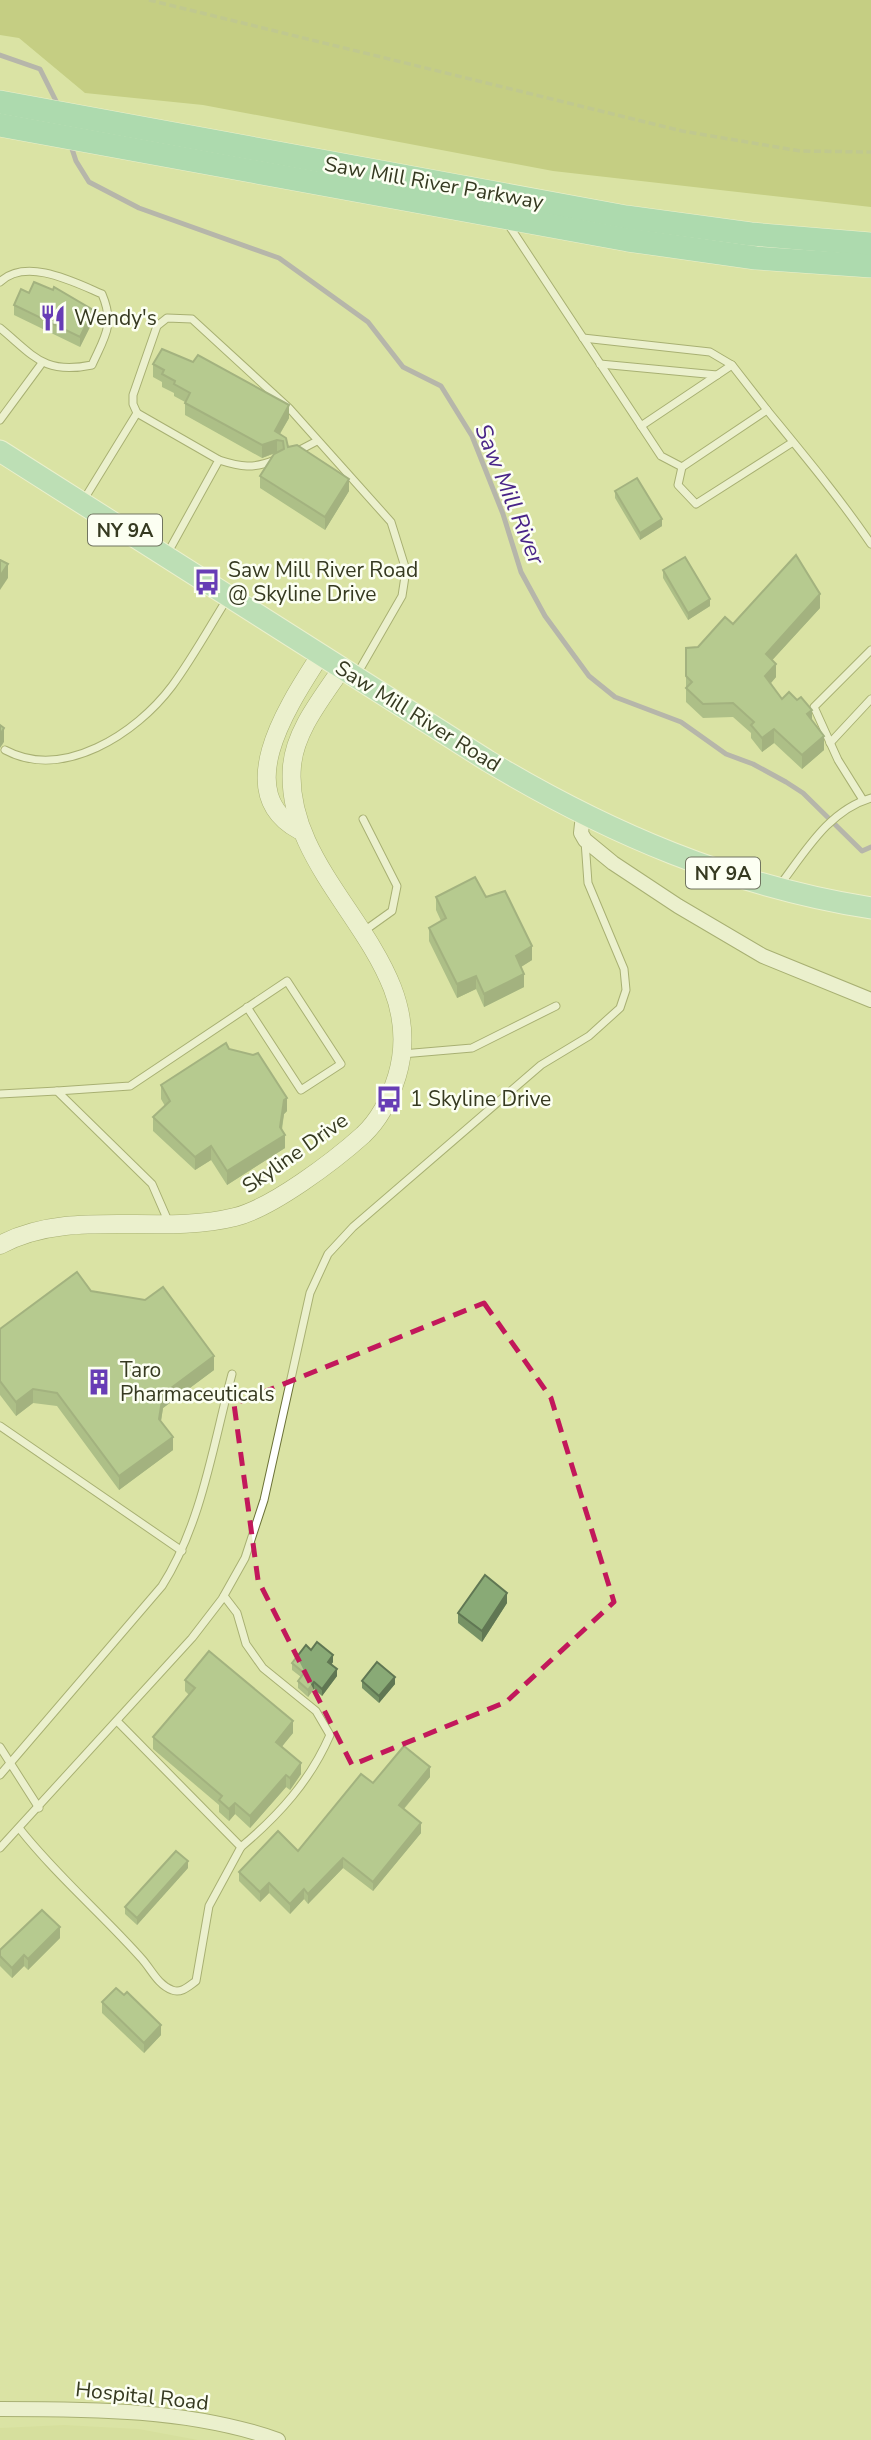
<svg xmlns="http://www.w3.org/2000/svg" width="871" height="2440" font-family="'Nunito Sans',sans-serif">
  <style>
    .built { fill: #d1da94 }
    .green { fill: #aab45c }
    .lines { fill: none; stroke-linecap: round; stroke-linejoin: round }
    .stream { stroke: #8b7eb2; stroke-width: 5 }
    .service-casing { stroke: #6b7237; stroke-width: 9 }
    .minor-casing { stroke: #6b7237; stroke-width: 16 }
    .tertiary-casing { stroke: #6b7237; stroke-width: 19 }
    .primary-casing { stroke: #fff; stroke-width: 23 }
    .trunk-casing { stroke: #fff; stroke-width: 24 }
    .path { stroke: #a0a776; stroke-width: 3.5; stroke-dasharray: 7 3.5; stroke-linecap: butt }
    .service { stroke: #fff; stroke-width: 7 }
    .minor { stroke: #fff; stroke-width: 14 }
    .tertiary { stroke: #fff; stroke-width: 18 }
    .primary { stroke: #99dacb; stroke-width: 21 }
    .trunk { stroke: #77ceba; stroke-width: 23 }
    .wall { fill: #769265 }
    .shaded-wall { fill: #607753 }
    .building { fill: #89aa76; stroke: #607753; stroke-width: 2 }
    .marked { fill: none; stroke: #c2185b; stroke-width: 5; stroke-dasharray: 14 9; stroke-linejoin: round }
    .labels { text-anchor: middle; stroke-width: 5; stroke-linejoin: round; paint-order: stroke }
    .shield { fill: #fcfff2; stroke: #717560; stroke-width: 2 }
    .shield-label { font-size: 19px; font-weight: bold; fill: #363a21 }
    .street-label { font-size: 21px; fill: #363a21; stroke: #fcfff2 }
    .poi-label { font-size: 21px; fill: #363a21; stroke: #fcfff2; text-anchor: start }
    .water-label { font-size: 23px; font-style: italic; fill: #492587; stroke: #fcfff2 }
  </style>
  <rect width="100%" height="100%" fill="#dae3a4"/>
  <!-- built -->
  <polygon class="built" points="64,2425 139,2429 198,2440 0,2440 0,2428"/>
  <!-- green -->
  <polygon class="green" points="0,0 871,0 871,207 553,171 203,105 85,93 19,38 0,35"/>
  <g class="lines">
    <!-- stream -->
    <g class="stream">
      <polyline points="0,55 40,69 59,107"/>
      <polyline points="70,143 76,161 89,182 139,208 279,258 368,322 403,367 441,386 472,436 503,514 521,572 545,616 589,676 615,697 681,722 726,754 753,764 786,782 803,793 862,851 871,847"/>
    </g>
    <!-- service casing -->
    <g class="service-casing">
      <g id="service">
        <polyline points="508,224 661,456 682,467"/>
        <path d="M0 282C26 257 74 282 102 294 115 325 105 336 92 365 44 375 34 356 0 328"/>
        <polyline points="583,338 710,352 732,365 767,410"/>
        <polyline points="600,364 717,375"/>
        <polyline points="137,413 133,404 133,395 157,326 167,318 192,319 289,408 391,522 406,570 402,596 356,676"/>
        <polyline points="0,420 42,363"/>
        <polyline points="641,426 732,365"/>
        <path d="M793 442 696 504 678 485 682 467 767 410C803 454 839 497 871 544"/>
        <polyline points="296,452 317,441"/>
        <path d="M219 460C241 467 253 469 275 460"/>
        <polyline points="83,501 137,413 219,460 166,556"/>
        <polyline points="830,743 871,699"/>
        <path d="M5 750C63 781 136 734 172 686 192 659 209 628 227 599"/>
        <polyline points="863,800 838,760 814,707 871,650"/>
        <polyline points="363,819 397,886 392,911 364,931"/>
        <path d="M780 885C805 852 829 810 871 798"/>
        <polyline points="402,1054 472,1048 556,1006"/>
        <polyline points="57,1091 130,1086 287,981 341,1064 301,1090 247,1007"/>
        <polyline points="0,1094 57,1091 152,1184 169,1223"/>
        <polyline points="0,1426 182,1551"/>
        <path d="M224 1596 237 1613 246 1644 263 1668 316 1711 330 1735C310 1781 279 1815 241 1847"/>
        <polyline points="0,1747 39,1808"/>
        <path d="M0 1775 162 1586C202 1523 213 1445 232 1374"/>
        <path d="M19 1828C56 1875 102 1914 142 1959 151 1969 158 1985 172 1990 181 1994 189 1986 196 1981L209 1906 241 1847 117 1721"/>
        <polyline points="0,1848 192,1638 222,1599 245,1558 264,1500 310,1293 328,1254 353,1227 541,1065 589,1036 620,1008 626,990 624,969 588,883 585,841"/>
      </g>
    </g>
    <!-- minor casing -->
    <g class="minor-casing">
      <g id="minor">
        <polyline points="583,815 581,833 585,840 613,863 678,906 763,956 871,1000"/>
        <path d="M0 2409C91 2409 191 2409 278 2440"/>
      </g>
    </g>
    <!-- tertiary casing -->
    <g class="tertiary-casing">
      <g id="tertiary">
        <path d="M299 830C228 791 292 700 321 654"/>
        <path d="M0 1245C70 1207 159 1236 235 1217 272 1208 334 1161 363 1135 380 1119 390 1099 397 1076 433 956 282 882 292 766 295 730 323 697 342 668"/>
      </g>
    </g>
    <!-- primary casing -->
    <g class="primary-casing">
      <path id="primary" d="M0 451 488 761C608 833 732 886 871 908"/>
    </g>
    <!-- trunk casing -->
    <g class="trunk-casing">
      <g id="trunk">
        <polyline points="0,102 626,217 751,234 871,244"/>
        <polyline points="0,125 628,240 756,258 871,266"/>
      </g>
    </g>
    <!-- path -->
    <polyline class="path" points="149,0 682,131 800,151 871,152"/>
    <!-- service -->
    <use href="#service" class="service"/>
    <!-- minor -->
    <use href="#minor" class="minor"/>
    <!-- tertiary -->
    <use href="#tertiary" class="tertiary"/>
    <!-- primary -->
    <use href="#primary" class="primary"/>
    <!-- trunk -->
    <use href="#trunk" class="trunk"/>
  </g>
  <!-- wall -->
  <g class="wall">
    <polygon points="14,305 93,321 80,347 14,315"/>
    <polygon points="153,364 289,418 280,434 288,447 349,491 325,530 260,488 260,476 278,452 262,458 185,415 185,402 174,396 174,393 162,387 162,382 153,377"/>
    <polygon points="615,491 662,526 640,540 615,498"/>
    <polygon points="663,570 710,606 688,620 663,578"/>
    <polygon points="820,608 772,660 776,677 770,684 782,699 812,720 824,750 802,769 774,743 762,752 751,738 751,733 733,717 703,718 686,702 686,648 698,647 733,624"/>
    <polygon points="436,897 486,897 532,960 521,967 524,987 484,1007 476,989 457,998 429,941 429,928 441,921 436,910"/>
    <polygon points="229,1049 287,1111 284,1114 282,1130 285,1148 227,1185 211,1160 195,1170 153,1131 153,1117 165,1106 161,1099 161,1085"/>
    <polygon points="91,1291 214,1370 163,1408 161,1421 173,1450 119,1490 57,1406 33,1403 16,1416 0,1395 0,1329"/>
    <polygon points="507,1603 482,1642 458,1623 458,1613"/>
    <polygon points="311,1650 333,1662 331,1665 337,1676 322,1696 314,1689 308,1697 298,1688 298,1681 301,1677 292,1670 292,1663"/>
    <polygon points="185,1680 293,1733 281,1747 301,1774 290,1790 286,1787 250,1828 235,1814 229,1821 219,1812 219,1805 153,1749 153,1737 189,1695 185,1691"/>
    <polygon points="362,1681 395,1684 379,1703 362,1688"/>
    <polygon points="430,1777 404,1809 421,1833 373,1891 343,1868 308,1904 304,1899 290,1914 269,1893 260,1902 239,1881 239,1872 298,1851 373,1783"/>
    <polygon points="188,1868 137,1925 125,1914 125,1907"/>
    <polygon points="60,1938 28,1970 24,1966 12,1978 0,1966 0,1950"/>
    <polygon points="102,2002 161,2035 144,2053 102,2013"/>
  </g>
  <!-- shaded-wall -->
  <g class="shaded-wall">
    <polygon points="93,310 93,321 80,347 80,337"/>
    <polygon points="289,405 289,418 276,440 277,440 277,452 262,458 262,445 275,431"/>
    <polygon points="349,479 349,491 325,530 325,517"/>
    <polygon points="662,519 662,526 640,540 640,533"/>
    <polygon points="8,564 8,578 0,590 0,576"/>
    <polygon points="820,594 820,608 766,667 766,654"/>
    <polygon points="710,599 710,606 688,620 688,613"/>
    <polygon points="776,664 776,677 765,690 765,676"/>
    <polygon points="812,710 812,723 807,714"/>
    <polygon points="4,728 4,742 0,748 0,735"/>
    <polygon points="774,729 774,743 762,752 762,738"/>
    <polygon points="824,736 824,750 802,769 802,755"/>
    <polygon points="532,946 532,960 516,970 516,956"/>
    <polygon points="524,974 524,987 484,1007 484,994"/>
    <polygon points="476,976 476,989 457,998 457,984"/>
    <polygon points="287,1098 287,1111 284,1114 280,1137 285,1135 285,1148 227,1185 227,1171 280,1127 284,1100"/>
    <polygon points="211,1146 211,1160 195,1170 195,1157"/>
    <polygon points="214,1356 214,1370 163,1408 159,1433 159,1419 163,1394"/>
    <polygon points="33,1389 33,1403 16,1416 16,1402"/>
    <polygon points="173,1437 173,1450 119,1490 119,1476"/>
    <polygon points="507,1593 507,1603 482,1642 482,1631"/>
    <polygon points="333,1655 333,1662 328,1669 328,1662"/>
    <polygon points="337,1669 337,1676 322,1696 322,1689"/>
    <polygon points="395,1677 395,1684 379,1703 379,1696"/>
    <polygon points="314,1682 314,1689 308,1697 308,1690"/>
    <polygon points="293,1721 293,1733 276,1754 276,1742"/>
    <polygon points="301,1763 301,1774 290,1790 290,1778"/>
    <polygon points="430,1767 430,1777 399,1814 399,1805"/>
    <polygon points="286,1775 286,1787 250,1828 250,1816"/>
    <polygon points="235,1803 235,1814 229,1821 229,1809"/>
    <polygon points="421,1823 421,1833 373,1891 373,1882"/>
    <polygon points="343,1858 343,1868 308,1904 308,1894"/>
    <polygon points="188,1861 188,1868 137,1925 137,1918"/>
    <polygon points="269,1883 269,1893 260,1902 260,1892"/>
    <polygon points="304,1889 304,1899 290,1914 290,1904"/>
    <polygon points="60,1927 60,1938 28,1970 28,1959"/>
    <polygon points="24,1955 24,1966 12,1978 12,1968"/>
    <polygon points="161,2025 161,2035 144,2053 144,2043"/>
  </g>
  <!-- building -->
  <g class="building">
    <polygon points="34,282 53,290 54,287 93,310 80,337 14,305 21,289 29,293"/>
    <polygon points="162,349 193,362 198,355 289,405 275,431 286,438 288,447 297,445 349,479 325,517 260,476 274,454 284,449 283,441 277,440 262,445 185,403 190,393 174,384 175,381 162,374 164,370 153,364"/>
    <polygon points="637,478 662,519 640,533 615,491"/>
    <polygon points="796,555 820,594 766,654 776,664 765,676 782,699 789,692 797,700 801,697 812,710 807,714 824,736 802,755 774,729 762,738 751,725 754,722 733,703 703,704 686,688 692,682 686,676 686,648 698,647 725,617 733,624"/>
    <polygon points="685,557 710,599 688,613 663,570"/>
    <polygon points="0,560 8,564 0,576"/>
    <polygon points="0,725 4,728 0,735"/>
    <polygon points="475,877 486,897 505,891 532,946 516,956 524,974 484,994 476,976 457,984 429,928 446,918 436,897"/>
    <polygon points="226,1043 229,1049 253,1055 258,1053 287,1098 284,1100 280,1127 285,1135 227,1171 211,1146 195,1157 153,1117 170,1101 161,1085"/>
    <polygon points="77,1272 91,1291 145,1300 163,1287 214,1356 163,1394 159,1419 173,1437 119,1476 57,1393 33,1389 16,1402 0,1381 0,1329"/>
    <polygon points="485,1575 507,1593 482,1631 458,1613"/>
    <polygon points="317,1642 333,1655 328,1662 337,1669 322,1689 314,1682 308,1690 298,1681 304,1673 292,1663 306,1645 311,1650"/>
    <polygon points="209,1651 293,1721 276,1742 301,1763 290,1778 286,1775 250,1816 235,1803 229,1809 219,1800 222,1796 153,1737 195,1688 185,1680"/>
    <polygon points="377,1662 395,1677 379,1696 362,1681"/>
    <polygon points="404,1746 430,1767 399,1805 421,1823 373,1882 343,1858 308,1894 304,1889 290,1904 269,1883 260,1892 239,1872 278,1831 298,1851 361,1774 373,1783"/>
    <polygon points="176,1851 188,1861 137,1918 125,1907"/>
    <polygon points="42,1910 60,1927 28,1959 24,1955 12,1968 0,1956 0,1950"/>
    <polygon points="116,1988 124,1995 127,1992 161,2025 144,2043 102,2002"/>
  </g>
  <!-- marked area -->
  <path d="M0 0H871V2440H0ZM484 1303 551 1398 614 1602 506 1702 352 1765 258 1580 234 1404Z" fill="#dae3a4" fill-opacity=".55" fill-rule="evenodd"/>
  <path class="marked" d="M484 1303 551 1398 614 1602 506 1702 352 1765 258 1580 234 1404Z"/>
  <!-- icons -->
  <defs>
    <g id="restaurant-bare" transform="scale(2.1)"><path d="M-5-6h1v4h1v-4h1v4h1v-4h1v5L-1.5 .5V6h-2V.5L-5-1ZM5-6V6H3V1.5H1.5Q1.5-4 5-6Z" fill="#673db5" stroke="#fcfff2" stroke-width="2.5" paint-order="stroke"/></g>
    <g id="bus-bare" transform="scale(2.1)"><path d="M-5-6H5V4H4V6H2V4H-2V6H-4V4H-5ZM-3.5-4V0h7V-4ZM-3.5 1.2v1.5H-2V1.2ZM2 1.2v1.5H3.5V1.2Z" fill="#673db5" stroke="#fcfff2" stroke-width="2.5" paint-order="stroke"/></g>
    <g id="building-bare" transform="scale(2.1)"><path d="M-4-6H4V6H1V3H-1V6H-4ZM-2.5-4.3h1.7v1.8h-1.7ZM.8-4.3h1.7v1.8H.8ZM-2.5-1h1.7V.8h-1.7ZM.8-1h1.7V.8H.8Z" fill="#673db5" stroke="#fcfff2" stroke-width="2.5" paint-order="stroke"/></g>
  </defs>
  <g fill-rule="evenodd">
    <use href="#restaurant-bare" x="53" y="318"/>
    <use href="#bus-bare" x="207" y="582"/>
    <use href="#bus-bare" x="389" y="1099"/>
    <use href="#building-bare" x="99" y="1382"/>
  </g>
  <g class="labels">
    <!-- shield labels -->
    <g class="shield">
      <rect x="88" y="514.5" width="74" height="31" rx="5"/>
      <rect x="686" y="857.5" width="74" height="31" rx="5"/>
    </g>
    <g class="shield-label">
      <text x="125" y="537">NY 9A</text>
      <text x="723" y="880">NY 9A</text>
    </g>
    <!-- street labels -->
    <g class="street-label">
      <text transform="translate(434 183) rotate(10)" y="7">Saw Mill River Parkway</text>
      <text transform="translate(418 716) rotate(32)" y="7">Saw Mill River Road</text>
      <text transform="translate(295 1153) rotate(-35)" y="7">Skyline Drive</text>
      <text transform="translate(142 2396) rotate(6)" y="7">Hospital Road</text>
    </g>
    <!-- poi labels -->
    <g class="poi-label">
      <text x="74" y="325">Wendy's</text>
      <text x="228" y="577">Saw Mill River Road<tspan x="228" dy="24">@ Skyline Drive</tspan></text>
      <text x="410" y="1106">1 Skyline Drive</text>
      <text x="120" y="1377">Taro<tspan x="120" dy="24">Pharmaceuticals</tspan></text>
    </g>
    <!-- water labels -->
    <g class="water-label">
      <text transform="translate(510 494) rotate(68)" y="8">Saw Mill River</text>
    </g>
  </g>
</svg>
